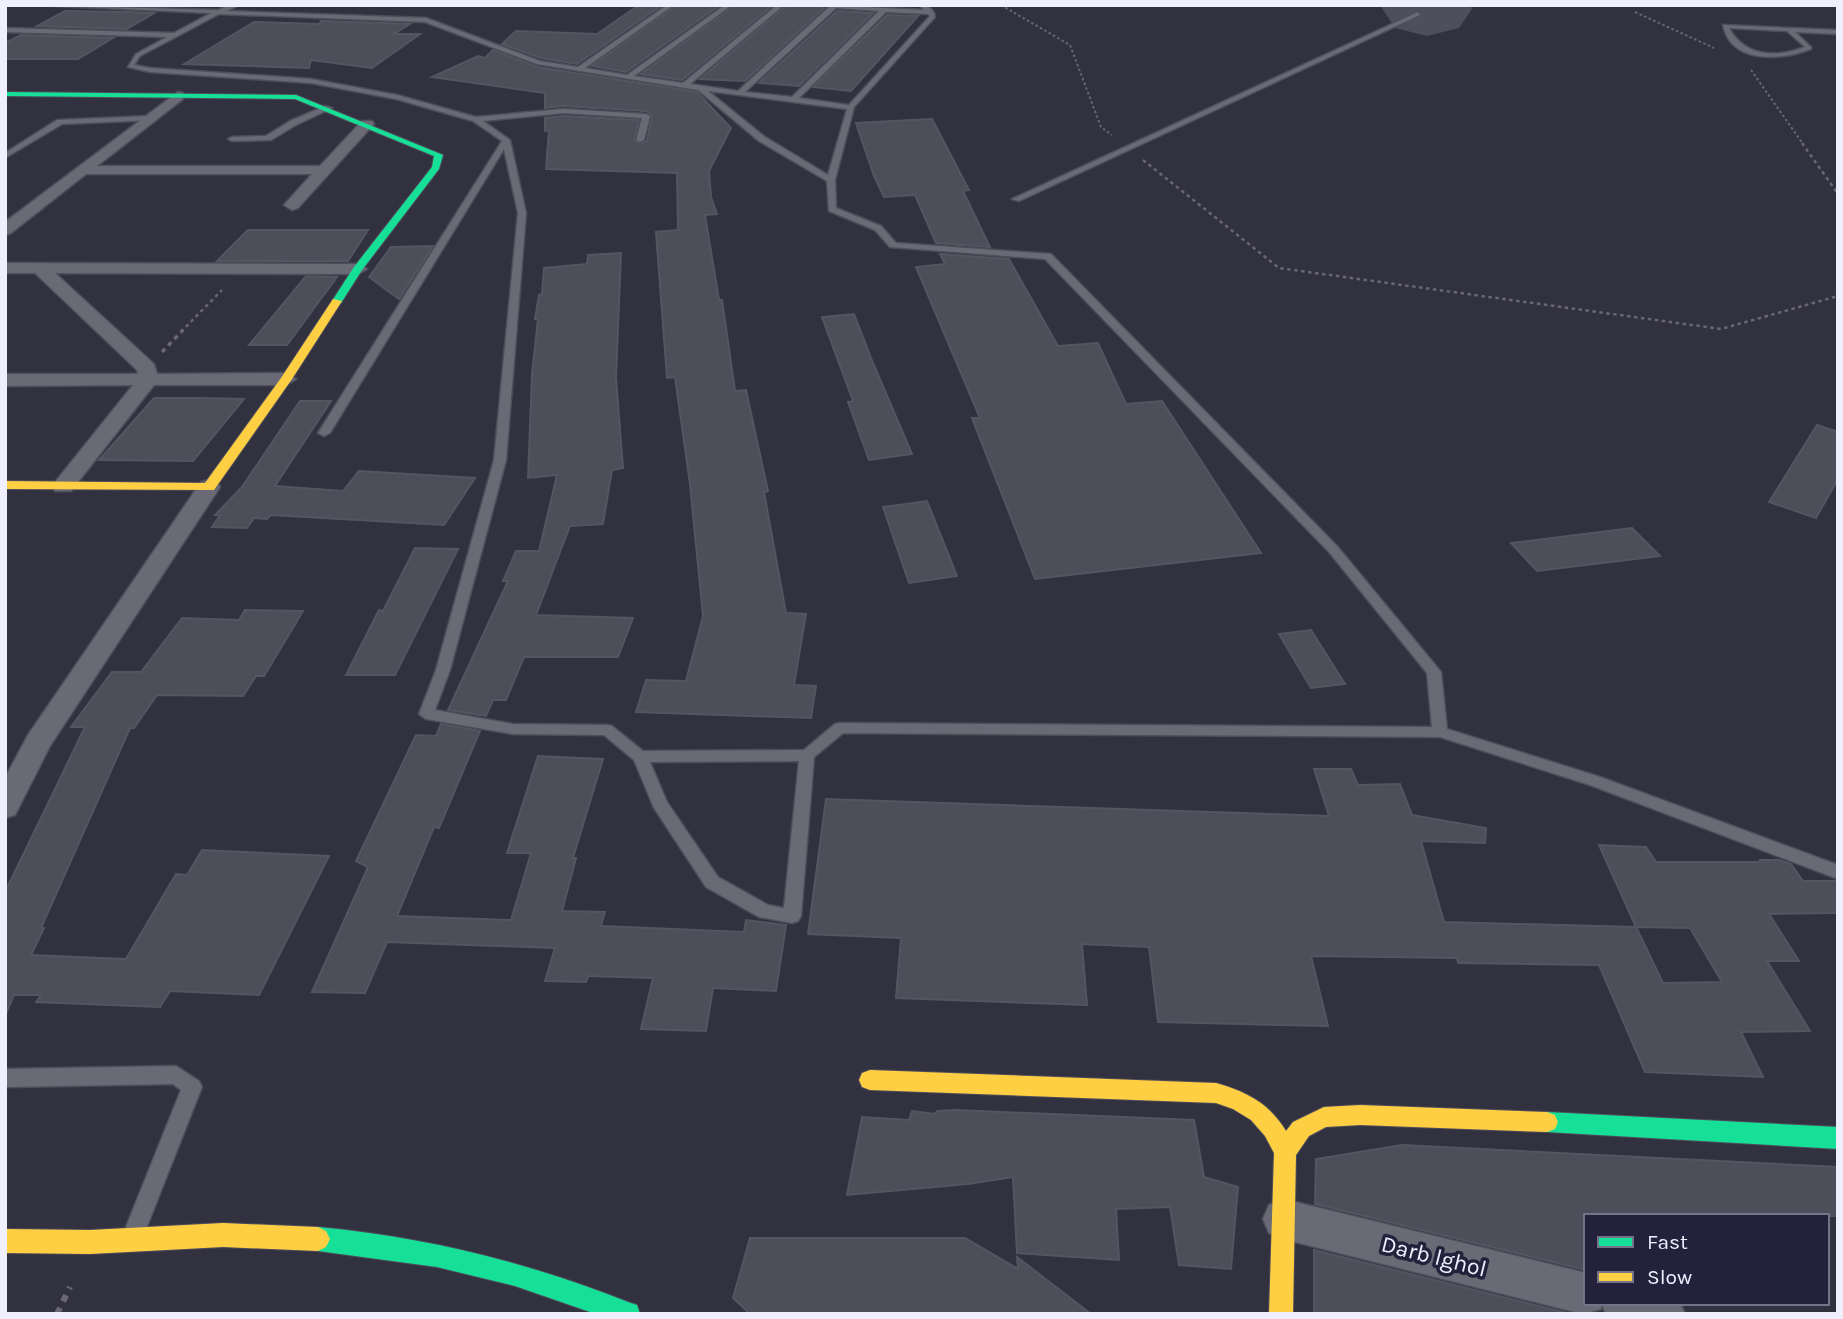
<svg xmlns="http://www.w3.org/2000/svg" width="1843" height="1319" font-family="Karla,sans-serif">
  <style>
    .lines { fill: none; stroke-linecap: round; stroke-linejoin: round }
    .runway { fill: #4f4e5c; fill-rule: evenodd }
    .building { fill: #4e4d5a; stroke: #555562; stroke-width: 2; fill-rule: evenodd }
    .lane-casing { stroke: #4e4d5a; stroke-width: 3 }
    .street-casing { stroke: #4e4d5a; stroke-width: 3 }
    .fast-casing { stroke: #4e4d5a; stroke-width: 2 }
    .slow-casing { stroke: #4e4d5a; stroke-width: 2 }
    .path-far3 { stroke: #686773; stroke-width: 2; stroke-dasharray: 2.5 2.5; stroke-linecap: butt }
    .path-far2 { stroke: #686773; stroke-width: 2.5; stroke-dasharray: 3.5 3.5; stroke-linecap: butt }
    .path-far1 { stroke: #686773; stroke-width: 3.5; stroke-dasharray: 4.5 4.5; stroke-linecap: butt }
    .path { stroke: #686773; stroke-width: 6; stroke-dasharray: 7 7; stroke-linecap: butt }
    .lane { fill: #6a6a76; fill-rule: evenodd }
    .street { fill: #6a6a76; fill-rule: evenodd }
    .fast { fill: #16e098; fill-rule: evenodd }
    .slow { fill: #ffcf43; fill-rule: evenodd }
    .labels { text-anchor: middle; stroke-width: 7; stroke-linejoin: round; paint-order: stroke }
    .near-street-label { font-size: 23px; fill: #efeffe; stroke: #23213b }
  </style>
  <rect width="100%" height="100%" fill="#323140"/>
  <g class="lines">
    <!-- runway -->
    <polygon class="runway" points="1380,5 1470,5 1472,9 1459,28 1427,36 1395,28"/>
  </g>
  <!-- building -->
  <g class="building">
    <polygon points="639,5 662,5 577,64 541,58 502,44 516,31 597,34"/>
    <polygon points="677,5 720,5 626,72 592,66"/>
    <polygon points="735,5 773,5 682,80 641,74"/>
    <polygon points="787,5 817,5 824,8 745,81 700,79"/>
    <polygon points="65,11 128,12 154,13 127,29 37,26"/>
    <polygon points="837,11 873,13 799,86 759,83"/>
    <polygon points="887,15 918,16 851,91 813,87"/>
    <polygon points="321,21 410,24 394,34 420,34 372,68 311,60 309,68 184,64 254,22 319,24"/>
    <polygon points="21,35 113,38 78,59 5,59 5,43"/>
    <polygon points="493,50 537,67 697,92 731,128 709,171 711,197 717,214 705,215 719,300 722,300 735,391 746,390 768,491 764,492 786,613 806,614 794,685 816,686 811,718 636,712 646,680 686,681 703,616 690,484 675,377 667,378 656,232 678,230 677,173 546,169 549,130 545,131 545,118 564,116 639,120 634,141 641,144 647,141 652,115 646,111 564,106 545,108 545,93 432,77 478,56 485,58"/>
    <polygon points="932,119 969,190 963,191 990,247 936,243 915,195 884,197 874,176 856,123"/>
    <polygon points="248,230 368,230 348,261 217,261"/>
    <polygon points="433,246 399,299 369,277 391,247"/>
    <polygon points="621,253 616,378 623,468 612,470 603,524 570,526 536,615 633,618 618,657 524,657 506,700 493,700 486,716 448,710 508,581 503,581 516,551 539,551 557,475 528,478 532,374 538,319 535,319 539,295 542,294 544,268 587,264 588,255"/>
    <polygon points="940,254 1009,259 1058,346 1098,343 1126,404 1162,401 1261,553 1035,579 972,418 980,418 916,267 945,264"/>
    <polygon points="306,276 337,277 287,345 249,345"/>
    <polygon points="854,314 873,363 912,454 869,460 848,402 853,401 822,317"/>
    <polygon points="154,398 198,398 244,399 193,461 99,460"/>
    <polygon points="300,401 331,401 275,486 343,491 359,471 475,478 444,525 271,515 267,519 254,518 247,528 212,527 220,515 215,515 242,487"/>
    <polygon points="1817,425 1838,432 1838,479 1816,518 1769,502"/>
    <polygon points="927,501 957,576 909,583 883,507"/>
    <polygon points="1632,528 1660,556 1537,571 1511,543"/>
    <polygon points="415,548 458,549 395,675 346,675 379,610 383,611"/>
    <polygon points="245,610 303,611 264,676 256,676 243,696 157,695 134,728 130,728 41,928 44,928 31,955 126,959 176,874 187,875 202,850 329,856 259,995 170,991 160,1007 36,1002 41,995 14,995 5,1016 5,892 85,727 71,727 112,672 141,672 182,618 239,620"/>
    <polygon points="1311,630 1345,684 1311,688 1279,634"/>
    <polygon points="441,724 480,731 439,828 434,827 397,916 511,920 531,853 507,853 538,756 603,759 573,858 576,858 562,911 605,912 601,926 744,932 746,920 786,925 776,991 713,988 706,1031 641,1029 653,978 588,976 586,982 545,981 555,948 387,942 365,993 312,992 368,867 356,861 416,735 436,736"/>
    <path d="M1314 769H1351L1358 785 1400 784 1412 815 1486 828 1485 843 1421 841 1444 922 1636 927 1599 845 1646 847 1656 862H1761L1760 860H1779L1791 864 1803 881H1838V913L1769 914 1799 961H1767L1810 1031 1741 1032 1763 1077 1645 1072 1599 965 1458 963 1457 958 1311 956 1328 1026 1158 1022 1149 947 1082 944 1087 1005 896 998 901 938 808 934 826 799 1329 816ZM1636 927 1690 928 1722 982 1663 983Z"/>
    <polygon points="955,1110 1194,1120 1204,1177 1238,1187 1231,1269 1179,1265 1170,1207 1116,1209 1119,1260 1017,1253 1013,1177 968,1184 847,1195 862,1117 909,1120 912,1111 935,1114 937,1111"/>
    <polygon points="1402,1145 1838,1167 1838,1216 1586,1216 1586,1270 1315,1204 1316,1159"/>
    <polygon points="750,1238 965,1238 1018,1269 1017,1257 1091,1314 750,1314 733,1298"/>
    <polygon points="1314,1250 1571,1314 1314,1314"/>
  </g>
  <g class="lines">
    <!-- lane casing -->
    <g class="lane-casing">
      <g id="lane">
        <path d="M36 5 218 10 230 5H239L227 11 426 18 540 61 578 67 667 5H674L585 68 627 75 725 5H732L634 76 683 83 777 5H784L690 84 738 91 829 7 823 5 924 10 920 5C928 5 935 11 935 17L854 107 835 180 836 208 881 226 896 243 1051 254 1337 546 1441 672 1447 729 1600 777 1838 865V879L1590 785 1440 737 843 733 814 757 801 916 798 921 792 923 759 917 706 887 654 808 634 760 604 735 513 734 426 719 419 714 436 670 494 460 518 213 504 149 330 433 324 436 318 433 502 141 473 121 396 99 311 83 150 72 128 67 136 54 167 37 5 32V28L174 33 211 13ZM836 8 879 11 792 97 745 92ZM886 12 928 14 930 16 849 105 799 98ZM219 14 425 22 537 64 698 90 759 141 827 181 829 211 875 230 890 247 1045 259 1329 552 1427 673 1432 727 840 723 835 724 804 750 643 751 612 726 607 725 513 724 435 710 450 670 506 460 526 213 510 140 483 121 564 113 642 118 636 140 640 142 644 140 650 116 646 114 564 109 476 117 397 95 311 79 150 68 134 65 140 56ZM708 91 847 109 828 175 765 137ZM799 761 784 908 768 905 718 877 667 802 650 762Z"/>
        <polygon points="1418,12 1420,15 1019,201 1012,199"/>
        <path d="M1723 25 1838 30V34L1795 32 1811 47V49C1782 60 1731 65 1723 25ZM1729 28 1787 31 1805 47C1776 58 1745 57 1729 28Z"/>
        <polygon points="325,106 332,108 296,125 271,140 232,141 228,139 232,137 266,136 290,121"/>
        <polygon points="150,116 153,120 62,124 5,158 5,153 57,120"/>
        <polygon points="176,1066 199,1081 202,1087 144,1234 137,1238 130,1234 126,1227 181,1090 173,1084 5,1087 5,1069"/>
      </g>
    </g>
    <!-- street casing -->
    <g class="street-casing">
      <g id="street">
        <polygon points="178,92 183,93 183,99 97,166 320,166 362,121 372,121 374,124 298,208 292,210 284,205 312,174 86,174 11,233 5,235 5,222"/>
        <polygon points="5,263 358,264 367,269 358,274 55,273 154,364 157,374 286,373 296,379 286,385 154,385 71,491 55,491 52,486 133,385 5,386 5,374 138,374 137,370 35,273 5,273"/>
        <polygon points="209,480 217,482 220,487 50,746 15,815 5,818 5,778 28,735 201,482"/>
        <polygon points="1283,1199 1586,1273 1586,1303 1680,1303 1685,1314 1606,1314 1602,1305 1601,1309 1583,1314 1283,1239 1269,1233 1263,1219 1269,1205"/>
      </g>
    </g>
    <!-- fast casing -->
    <g class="fast-casing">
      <g id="fast">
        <polygon points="5,92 296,95 443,155 439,169 362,270 341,303 337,304 332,301 354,267 432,167 434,156 295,99 5,96"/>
        <polygon points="1547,1112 1838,1127 1838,1149 1547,1132 1539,1129 1536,1122 1539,1115"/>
        <path d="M318 1227C426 1237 527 1262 628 1302L637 1305 640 1314H596L515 1286 437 1267 318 1251 310 1247 306 1239 310 1231Z"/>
      </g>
    </g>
    <!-- slow casing -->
    <g class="slow-casing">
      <g id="slow">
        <polygon points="333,299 342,301 292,379 214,490 5,489 5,481 205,483 281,378"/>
        <path d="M870 1070 1216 1083C1247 1092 1269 1103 1286 1131L1293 1122 1324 1107 1360 1105 1547 1112 1555 1115 1558 1122 1555 1129 1547 1132 1360 1125 1326 1127 1309 1136 1296 1155 1293 1314H1269L1274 1153 1265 1136 1251 1120 1233 1109 1216 1103 870 1090 862 1087 859 1080 862 1073Z"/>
        <polygon points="223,1223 318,1227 326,1231 330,1239 326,1247 318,1251 223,1247 90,1254 5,1253 5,1229 90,1230"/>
      </g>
    </g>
    <!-- path-far3 -->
    <g class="path-far3">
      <polyline points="1001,5 1070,45 1101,127 1112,135"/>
      <polyline points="1635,12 1714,48"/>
      <polyline points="1751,70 1803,144"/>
    </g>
    <!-- path-far2 -->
    <g class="path-far2">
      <polyline points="1802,143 1838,194"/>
      <polyline points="1143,160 1279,268 1721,329 1838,296"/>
      <polyline points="181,332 222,290"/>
    </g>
    <!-- path-far1 -->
    <polyline class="path-far1" points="162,352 183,330"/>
    <!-- path -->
    <polyline class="path" points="57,1314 70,1287"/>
    <!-- lane -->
    <use href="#lane" class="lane"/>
    <!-- street -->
    <use href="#street" class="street"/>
    <!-- fast -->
    <use href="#fast" class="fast"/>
    <!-- slow -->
    <use href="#slow" class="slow"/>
  </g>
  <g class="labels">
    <!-- near-street labels -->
    <g class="near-street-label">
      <text transform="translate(1434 1256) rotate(14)" y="8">Darb lghol</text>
    </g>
  </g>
  <!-- border -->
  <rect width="1843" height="1319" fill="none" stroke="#efeffe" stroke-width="14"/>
  <!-- legend -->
  <rect x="1584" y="1214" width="245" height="91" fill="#23213b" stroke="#757389" stroke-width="2"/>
  <rect x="1598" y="1237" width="35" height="10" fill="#16e098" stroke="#757389" stroke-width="2"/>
  <text x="1647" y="1249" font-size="21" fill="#efeffe">Fast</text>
  <rect x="1598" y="1272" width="35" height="10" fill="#ffcf43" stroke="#757389" stroke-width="2"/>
  <text x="1647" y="1284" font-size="21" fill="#efeffe">Slow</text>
</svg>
